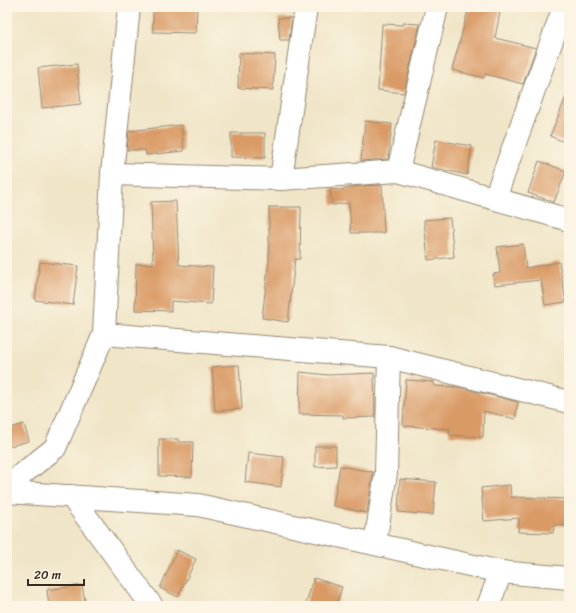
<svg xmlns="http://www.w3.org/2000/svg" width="576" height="613" font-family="Sriracha,sans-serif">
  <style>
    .building { fill: #d99a65 }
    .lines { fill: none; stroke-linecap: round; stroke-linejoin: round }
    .minor-casing { stroke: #968872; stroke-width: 24 }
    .minor { stroke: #fff; stroke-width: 22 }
  </style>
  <rect width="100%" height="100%" fill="#fcf5e5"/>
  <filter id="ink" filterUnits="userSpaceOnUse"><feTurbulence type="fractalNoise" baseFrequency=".025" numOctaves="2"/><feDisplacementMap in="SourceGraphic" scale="8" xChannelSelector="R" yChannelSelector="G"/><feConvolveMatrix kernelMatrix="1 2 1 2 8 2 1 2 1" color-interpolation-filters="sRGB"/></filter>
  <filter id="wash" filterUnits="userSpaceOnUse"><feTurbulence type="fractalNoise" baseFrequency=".012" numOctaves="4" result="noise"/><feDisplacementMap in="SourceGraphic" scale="16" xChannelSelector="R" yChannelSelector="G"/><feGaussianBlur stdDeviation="0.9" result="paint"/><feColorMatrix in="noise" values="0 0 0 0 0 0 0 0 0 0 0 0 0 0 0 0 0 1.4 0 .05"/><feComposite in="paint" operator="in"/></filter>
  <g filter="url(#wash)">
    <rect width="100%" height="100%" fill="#f0e5c7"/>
    <g id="blocks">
      <!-- building -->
      <g class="building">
        <polygon points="153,7 197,7 196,33 153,32"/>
        <polygon points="469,7 501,7 495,38 536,48 523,84 485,74 484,78 452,70"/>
        <polygon points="278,18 292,18 289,40 280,40"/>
        <polygon points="403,23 420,24 404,93 378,90 382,24 403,25"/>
        <polygon points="239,53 275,55 273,90 238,88"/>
        <polygon points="77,64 81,104 42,108 38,68"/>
        <polygon points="569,90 569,144 550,136"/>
        <polygon points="365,121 392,124 388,159 361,161"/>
        <polygon points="181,125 184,151 146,155 145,150 127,150 129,131"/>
        <polygon points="231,133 265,133 265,158 231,157"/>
        <polygon points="436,140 472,146 467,175 431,167"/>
        <polygon points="539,161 566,171 554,202 528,193"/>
        <polygon points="382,185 384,233 351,233 349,203 332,205 330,189 340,190 359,186"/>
        <polygon points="176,201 179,265 213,267 211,304 171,301 171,311 135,310 136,264 153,264 151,202"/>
        <polygon points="269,207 301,207 300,259 295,259 288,322 262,318 269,260"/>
        <polygon points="450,218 454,257 428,260 424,220"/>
        <polygon points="523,244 526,268 559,262 566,302 545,305 541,280 495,285 493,274 500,273 497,247"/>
        <polygon points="40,262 78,266 73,305 35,300"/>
        <polygon points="239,365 242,409 215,411 212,367"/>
        <polygon points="300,372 328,375 374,373 375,417 343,418 343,415 299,414"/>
        <polygon points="406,380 434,382 434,386 459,387 518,402 515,419 484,411 483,437 449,435 450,429 405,426 403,424"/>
        <polygon points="24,424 29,441 7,447 7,429"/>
        <polygon points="159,439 178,439 178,442 193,442 192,477 159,476"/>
        <polygon points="315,446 336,446 336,466 315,467"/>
        <polygon points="248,453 284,457 281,487 245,482"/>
        <polygon points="340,466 373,472 367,513 333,506"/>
        <polygon points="400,479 436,482 433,515 398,512"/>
        <polygon points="510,485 511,497 569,499 569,526 554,525 553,533 518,532 519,518 484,521 481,488"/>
        <polygon points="177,550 196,559 178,597 160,588"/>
        <polygon points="314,578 342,587 336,606 305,606"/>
        <polygon points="82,585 86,606 49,606 47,590"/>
      </g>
    </g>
  </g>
  <g filter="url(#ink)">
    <use href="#blocks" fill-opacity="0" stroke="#968872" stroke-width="1"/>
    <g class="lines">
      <!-- minor casing -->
      <g class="minor-casing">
        <g id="minor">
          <polyline points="398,171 437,7"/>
          <polyline points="112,174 281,179 398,171 569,220"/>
          <polyline points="281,179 306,7"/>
          <polyline points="495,198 564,7"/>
          <polyline points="104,334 389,357 569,402"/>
          <polyline points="7,486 55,448 104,334 112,174 129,7"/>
          <polyline points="7,492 198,505 501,572 569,578"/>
          <polyline points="71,496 152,606"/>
          <polyline points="375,544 386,473 389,357"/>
          <polyline points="488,606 501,572"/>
        </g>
      </g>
      <!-- minor -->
      <use href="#minor" class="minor"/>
    </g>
  </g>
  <!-- margin -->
  <rect width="576" height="613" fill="none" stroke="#fcf5e5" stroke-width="24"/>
  <!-- scale -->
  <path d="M28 579v6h56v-6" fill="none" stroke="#3b2a1e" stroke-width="2"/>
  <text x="34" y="579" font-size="12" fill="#3b2a1e" stroke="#fcf5e5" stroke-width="3" paint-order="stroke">20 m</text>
</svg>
